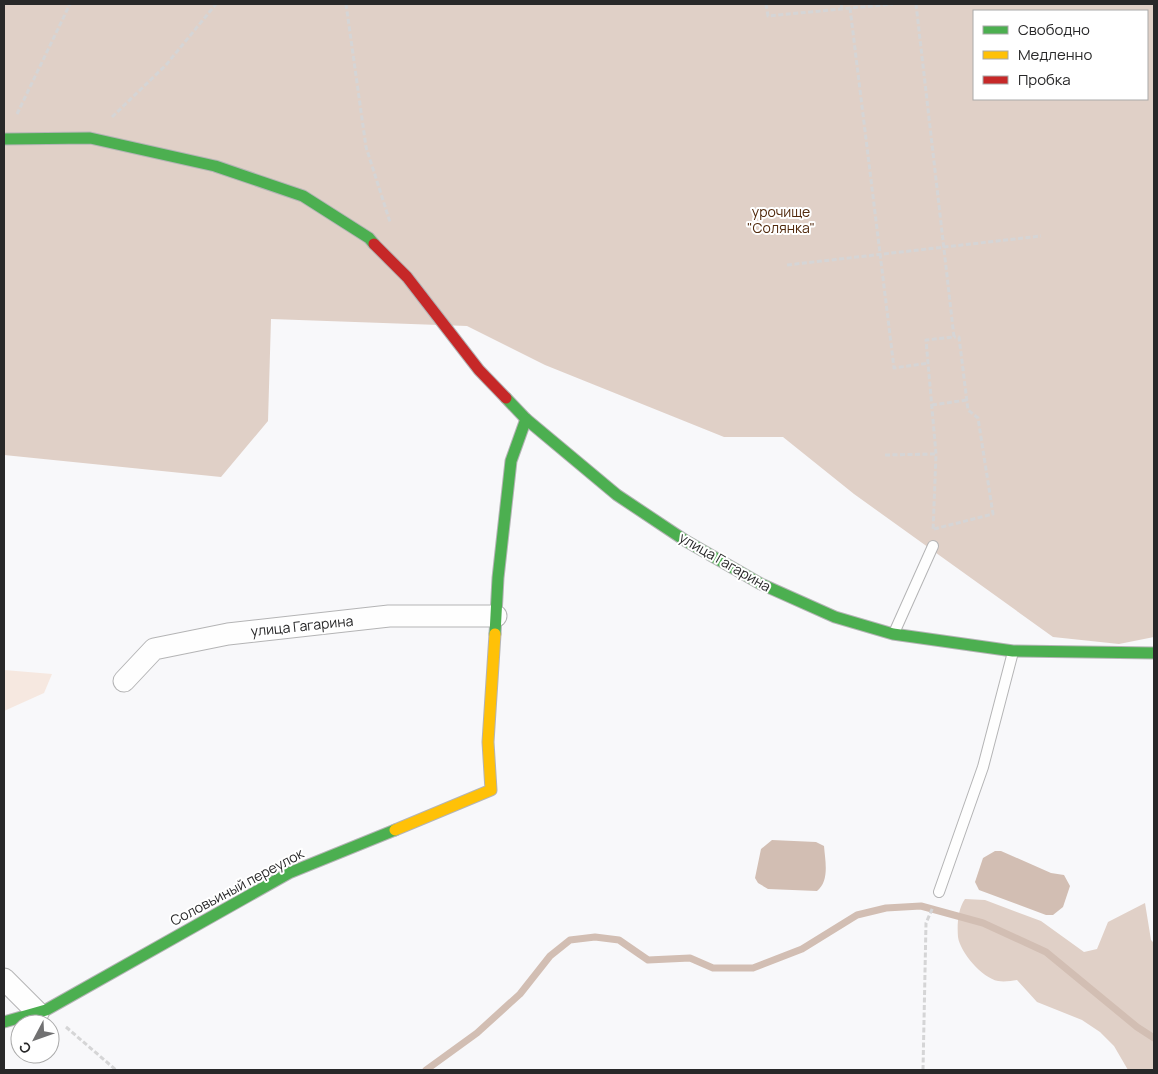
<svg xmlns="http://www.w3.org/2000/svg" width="1158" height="1074" font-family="Manrope,sans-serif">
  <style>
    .green { fill: #f6e8e0 }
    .forest { fill: #e0d0c7; fill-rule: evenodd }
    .water { fill: #d2beb3 }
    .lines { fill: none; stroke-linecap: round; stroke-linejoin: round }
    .stream { stroke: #d2beb3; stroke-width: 7 }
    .lane-casing { stroke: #b4b4b5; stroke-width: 12 }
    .street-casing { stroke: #b4b4b5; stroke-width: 23 }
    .fast-casing { stroke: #b4b4b5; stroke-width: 13 }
    .slow-casing { stroke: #b4b4b5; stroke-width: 13 }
    .jam-casing { stroke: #b4b4b5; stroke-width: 13 }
    .path { stroke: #d5d5d6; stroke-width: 3; stroke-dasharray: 5 2.5; stroke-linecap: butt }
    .lane { stroke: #fefefe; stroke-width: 10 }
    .street { stroke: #fefefe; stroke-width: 21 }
    .fast { stroke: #4caf50; stroke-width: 11 }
    .slow { stroke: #ffc107; stroke-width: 11 }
    .jam { stroke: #c62828; stroke-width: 11 }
    .labels { text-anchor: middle; stroke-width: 4; stroke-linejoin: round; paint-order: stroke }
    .park-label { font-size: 14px; fill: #51290c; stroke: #fff }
    .street-label { font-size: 14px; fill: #282829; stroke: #fff }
  </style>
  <rect width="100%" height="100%" fill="#f8f8fa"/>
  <!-- green -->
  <polygon class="green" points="4,670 52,674 44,693 4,711"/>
  <!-- forest -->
  <g class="forest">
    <path d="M4 4H1154V637L1119 644 1053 637 854 494 783 437H724L545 365 467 326 271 319 268 421 221 477 4 455ZM974 11H1147V99H974Z"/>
    <path d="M965 899 985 900 1041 921 1084 952 1097 949 1108 922 1145 903 1151 940 1154 943V1070H1128L1114 1046 1100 1032 1082 1020 1037 1002 1017 980C1011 981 1004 982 998 981 982 978 960 952 958 937 957 924 958 909 965 899Z"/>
  </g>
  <!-- water -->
  <g class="water">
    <path d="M772 840 816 842 824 846C825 860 830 881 817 891L768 889 758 883 755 878 761 849Z"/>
    <polygon points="995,851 1001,851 1051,873 1064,875 1070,886 1063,907 1053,915 1046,915 979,890 975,882 983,858"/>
  </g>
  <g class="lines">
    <!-- stream -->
    <polyline class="stream" points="426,1070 477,1033 520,994 550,956 570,940 595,937 619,940 648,960 690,958 713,968 753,968 802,949 857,915 886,908 921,906 983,923 1046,952 1137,1027 1154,1038"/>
    <!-- lane casing -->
    <g class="lane-casing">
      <g id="lane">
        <polyline points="894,633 933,546"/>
        <polyline points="939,892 983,767 1013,652"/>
      </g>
    </g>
    <!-- street casing -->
    <g class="street-casing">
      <g id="street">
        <polyline points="124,681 154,649 228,634 389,616 496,616"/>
        <polyline points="4,979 38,1013"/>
      </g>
    </g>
    <!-- fast casing -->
    <g class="fast-casing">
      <g id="fast">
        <polyline points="4,139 90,138 215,166 303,196 369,238 374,244"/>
        <polyline points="506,398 526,419 617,495 686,541 761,584 835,617 893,634 1013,651 1154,653"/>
        <polyline points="495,634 498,578 511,461 526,419"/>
        <polyline points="4,1022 46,1010 289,873 395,830"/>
      </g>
    </g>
    <!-- slow casing -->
    <g class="slow-casing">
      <polyline id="slow" points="395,830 491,790 488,742 495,634"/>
    </g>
    <!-- jam casing -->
    <g class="jam-casing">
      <polyline id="jam" points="374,244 407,277 479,370 506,398"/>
    </g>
    <!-- path -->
    <g class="path">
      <polyline points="346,4 366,147 390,222"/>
      <polyline points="766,4 768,16 893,4"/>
      <polyline points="841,4 842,9"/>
      <polyline points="916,4 954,337 926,340 936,454 933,531"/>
      <polyline points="850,8 894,368 929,363"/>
      <polyline points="17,114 70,4"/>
      <polyline points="112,117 166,65 216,4"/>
      <polyline points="787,265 1041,236"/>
      <polyline points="932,405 967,400"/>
      <polyline points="885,455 936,454"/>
      <polyline points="934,529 993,514 978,418 968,410 959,337 954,337"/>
      <polyline points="66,1027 116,1070"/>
      <polyline points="923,1070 926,923 933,907"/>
    </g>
    <!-- lane -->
    <use href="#lane" class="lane"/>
    <!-- street -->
    <use href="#street" class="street"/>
    <!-- fast -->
    <use href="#fast" class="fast"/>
    <!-- slow -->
    <use href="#slow" class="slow"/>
    <!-- jam -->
    <use href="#jam" class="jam"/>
  </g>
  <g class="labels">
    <!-- park labels -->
    <g class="park-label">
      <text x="781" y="217">урочище<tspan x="781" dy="16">"Солянка"</tspan></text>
    </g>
    <!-- street labels -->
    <g class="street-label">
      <text transform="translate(725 562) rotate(30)" y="5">улица Гагарина</text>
      <text transform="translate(302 626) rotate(-6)" y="5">улица Гагарина</text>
      <text transform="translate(237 887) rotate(-28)" y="5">Соловьиный переулок</text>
    </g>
  </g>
  <!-- border -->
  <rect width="1158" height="1074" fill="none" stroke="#282829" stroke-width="10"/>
  <!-- legend -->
  <rect x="973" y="10" width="175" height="90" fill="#ffffff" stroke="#a9a9a9"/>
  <rect x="983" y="26" width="25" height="8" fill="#4caf50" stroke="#a9a9a9"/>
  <text x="1018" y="35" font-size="15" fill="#282829">Свободно</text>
  <rect x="983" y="51" width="25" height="8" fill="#ffc107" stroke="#a9a9a9"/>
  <text x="1018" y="60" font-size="15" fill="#282829">Медленно</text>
  <rect x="983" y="76" width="25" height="8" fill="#c62828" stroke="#a9a9a9"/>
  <text x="1018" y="85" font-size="15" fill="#282829">Пробка</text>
  <!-- north arrow -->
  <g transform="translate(35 1039) rotate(229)"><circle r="24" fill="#ffffff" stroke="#a9a9a9"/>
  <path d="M0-4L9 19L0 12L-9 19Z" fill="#717172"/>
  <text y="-8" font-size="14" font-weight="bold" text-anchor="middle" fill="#282829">С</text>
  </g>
</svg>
